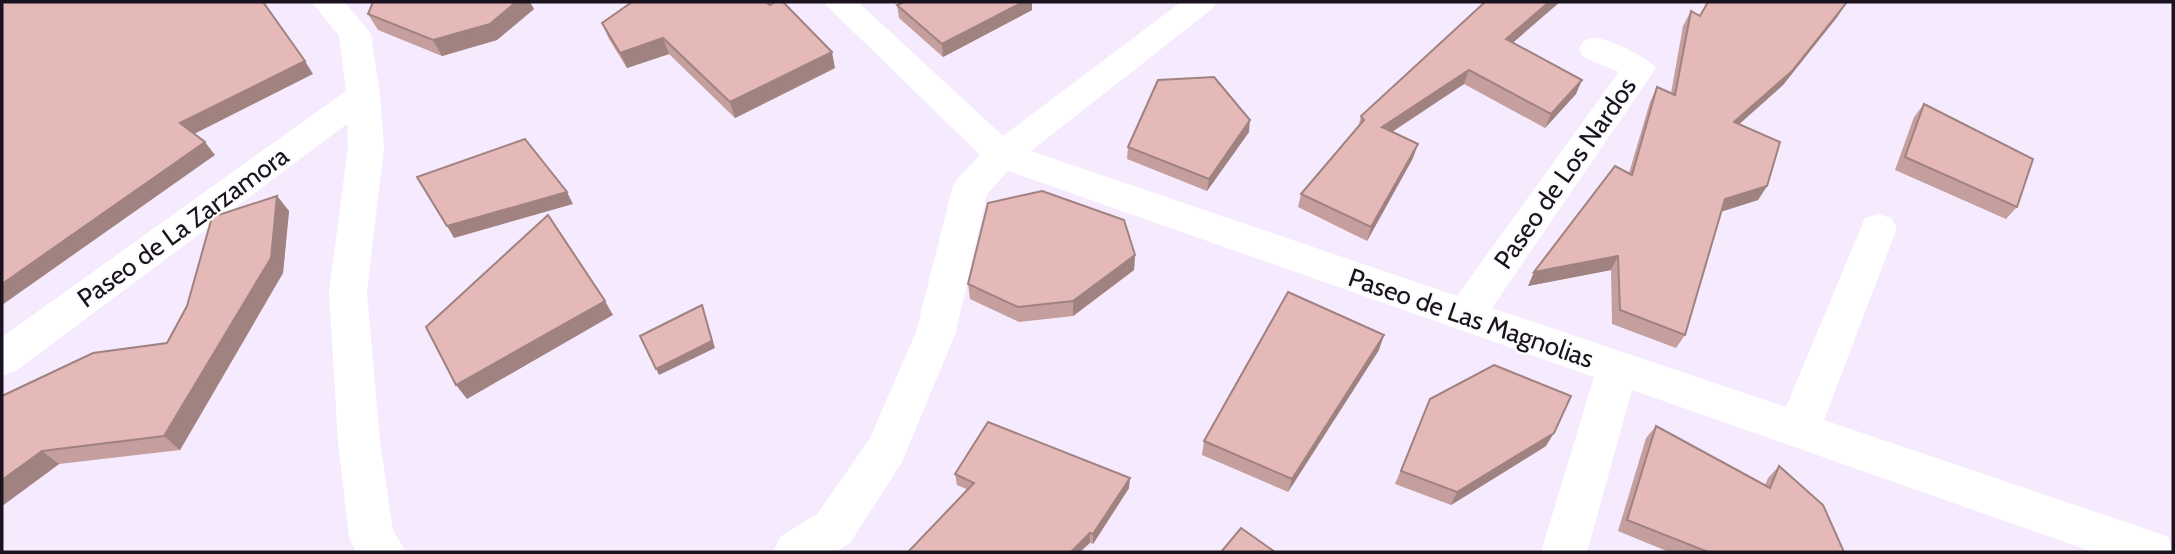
<svg xmlns="http://www.w3.org/2000/svg" width="2175" height="554" font-family="Cabin,sans-serif">
  <style>
    .lines { fill: none; stroke-linecap: round; stroke-linejoin: round }
    .street { fill: #fff; fill-rule: evenodd }
    .wall { fill: #c49f9e }
    .shaded-wall { fill: #a08281 }
    .building { fill: #e4b9b8; stroke: #a08281; stroke-width: 2 }
    .labels { text-anchor: middle; stroke-width: 5; stroke-linejoin: round; paint-order: stroke }
    .street-label { font-size: 26px; fill: #1a131f; stroke: #fcfcfc }
  </style>
  <rect width="100%" height="100%" fill="#f6eafe"/>
  <g class="lines">
    <!-- street -->
    <g class="street">
      <polygon points="312,2 345,2 371,34 380,95 384,147 367,292 380,442 393,530 406,552 356,552 349,537 338,442 329,292 348,147 347,124 16,371 2,376 2,337 346,91 339,36"/>
      <path d="M823 2H858L1003 136 1181 2H1217L1212 9 1031 151 1457 296 1619 72 1583 57 1579 49 1583 41C1587 40 1591 38 1595 38 1608 38 1649 58 1656 68L1492 308 1786 407 1865 218 1878 214 1891 218 1897 228 1824 420 2152 531 2168 537 2173 552H2093L1632 390 1587 552H1541L1594 377 1008 171 987 194 956 332 902 462 850 543 835 552H773L780 537 818 513 870 438 916 332 952 189 957 179 980 155Z"/>
    </g>
  </g>
  <!-- wall -->
  <g class="wall">
    <polygon points="627,2 766,2 835,68 735,118 669,54 627,68 609,39 602,23 629,4"/>
    <polygon points="897,5 1032,10 943,57 899,18"/>
    <polygon points="534,9 497,40 442,56 378,30 368,14"/>
    <polygon points="1691,11 1700,16 1838,16 1783,85 1739,124 1767,186 1758,200 1721,212 1685,335 1676,348 1612,324 1611,270 1528,286 1629,173 1650,102 1657,87 1671,93 1683,26"/>
    <polygon points="1513,43 1576,94 1545,128 1464,84 1392,132 1413,158 1367,241 1298,207 1301,194 1358,128 1361,116"/>
    <polygon points="1924,104 2017,207 2006,219 1895,170 1914,117"/>
    <polygon points="1249,132 1207,191 1127,159 1128,147"/>
    <polygon points="277,196 289,211 283,273 180,450 59,464 2,506 2,396 167,343"/>
    <polygon points="1135,255 1134,270 1073,316 1019,322 970,299 968,284"/>
    <polygon points="1379,350 1288,492 1202,455 1204,441"/>
    <polygon points="1430,399 1546,446 1451,505 1395,484"/>
    <polygon points="1656,426 1765,485 1768,478 1779,466 1844,552 1669,552 1618,531 1646,438"/>
    <polygon points="955,474 1129,488 1093,544 957,485"/>
  </g>
  <!-- shaded-wall -->
  <g class="shaded-wall">
    <polygon points="516,2 530,2 534,9 497,40 442,56 433,40"/>
    <polygon points="1023,2 1032,2 1032,10 943,57 942,44"/>
    <polygon points="1549,2 1560,2 1501,53 1506,39"/>
    <polygon points="1847,2 1838,16 1783,85 1726,136 1734,122"/>
    <polygon points="663,38 669,54 627,68 620,53"/>
    <polygon points="832,52 835,68 735,118 730,102"/>
    <polygon points="305,61 313,74 190,136 180,123"/>
    <polygon points="1469,70 1464,84 1378,141 1382,127"/>
    <polygon points="1582,80 1576,94 1545,128 1551,114"/>
    <polygon points="1250,120 1249,132 1207,191 1209,179"/>
    <polygon points="205,142 215,155 2,305 2,284"/>
    <polygon points="1418,144 1413,158 1367,241 1371,227"/>
    <polygon points="1767,186 1758,200 1716,213 1725,199"/>
    <polygon points="567,192 573,204 454,238 447,226"/>
    <polygon points="277,196 289,211 283,273 180,450 164,436"/>
    <polygon points="1135,255 1134,270 1073,316 1073,301"/>
    <polygon points="1618,256 1611,270 1528,286 1534,272"/>
    <polygon points="605,301 613,315 467,399 456,385"/>
    <polygon points="702,305 715,348 659,375 656,369"/>
    <polygon points="1384,335 1379,350 1288,492 1292,479"/>
    <polygon points="1554,433 1546,446 1451,505 1457,492"/>
    <polygon points="42,451 59,464 2,506 2,480"/>
    <polygon points="1130,478 1129,488 1093,544 1093,534"/>
    <polygon points="1090,533 1090,543 1080,552 1071,552"/>
  </g>
  <!-- building -->
  <g class="building">
    <polygon points="2,2 263,2 305,61 180,123 205,142 2,284"/>
    <polygon points="373,2 516,2 490,24 433,40 368,14"/>
    <polygon points="632,2 766,2 770,5 775,2 783,2 832,52 730,102 663,38 620,53 602,23"/>
    <polygon points="904,2 1023,2 942,44 897,5"/>
    <polygon points="1485,2 1549,2 1506,39 1582,80 1551,114 1469,70 1382,127 1418,144 1371,227 1301,194 1364,120 1361,116"/>
    <polygon points="1708,2 1847,2 1792,71 1734,122 1780,142 1767,186 1725,199 1685,335 1620,310 1618,256 1534,272 1615,166 1632,175 1657,87 1675,95 1691,11 1700,16"/>
    <polygon points="1214,77 1250,120 1209,179 1128,147 1158,80"/>
    <polygon points="1924,104 2033,159 2017,207 1905,157"/>
    <polygon points="525,139 567,192 447,226 417,177"/>
    <polygon points="1042,191 1124,220 1135,255 1073,301 1018,307 968,284 988,203"/>
    <polygon points="277,196 271,258 164,436 42,451 2,480 2,396 93,353 167,343 187,306 212,217"/>
    <polygon points="548,215 605,301 456,385 426,327"/>
    <polygon points="1288,292 1384,335 1292,479 1204,441"/>
    <polygon points="702,305 712,341 656,369 640,336"/>
    <polygon points="1494,365 1571,396 1554,433 1457,492 1401,471 1430,399"/>
    <polygon points="988,422 1130,478 1093,534 1090,533 1071,552 908,552 974,483 955,474"/>
    <polygon points="1656,426 1770,488 1779,466 1823,505 1844,552 1708,552 1627,520"/>
    <polygon points="1241,528 1275,552 1221,552"/>
  </g>
  <g class="labels">
    <!-- street labels -->
    <g class="street-label">
      <text transform="translate(1565 173) rotate(-55)" y="9">Paseo de Los Nardos</text>
      <text transform="translate(183 227) rotate(-36)" y="9">Paseo de La Zarzamora</text>
      <text transform="translate(1471 318) rotate(19)" y="9">Paseo de Las Magnolias</text>
    </g>
  </g>
  <!-- border -->
  <rect width="2175" height="554" fill="none" stroke="#1a131f" stroke-width="7"/>
</svg>
